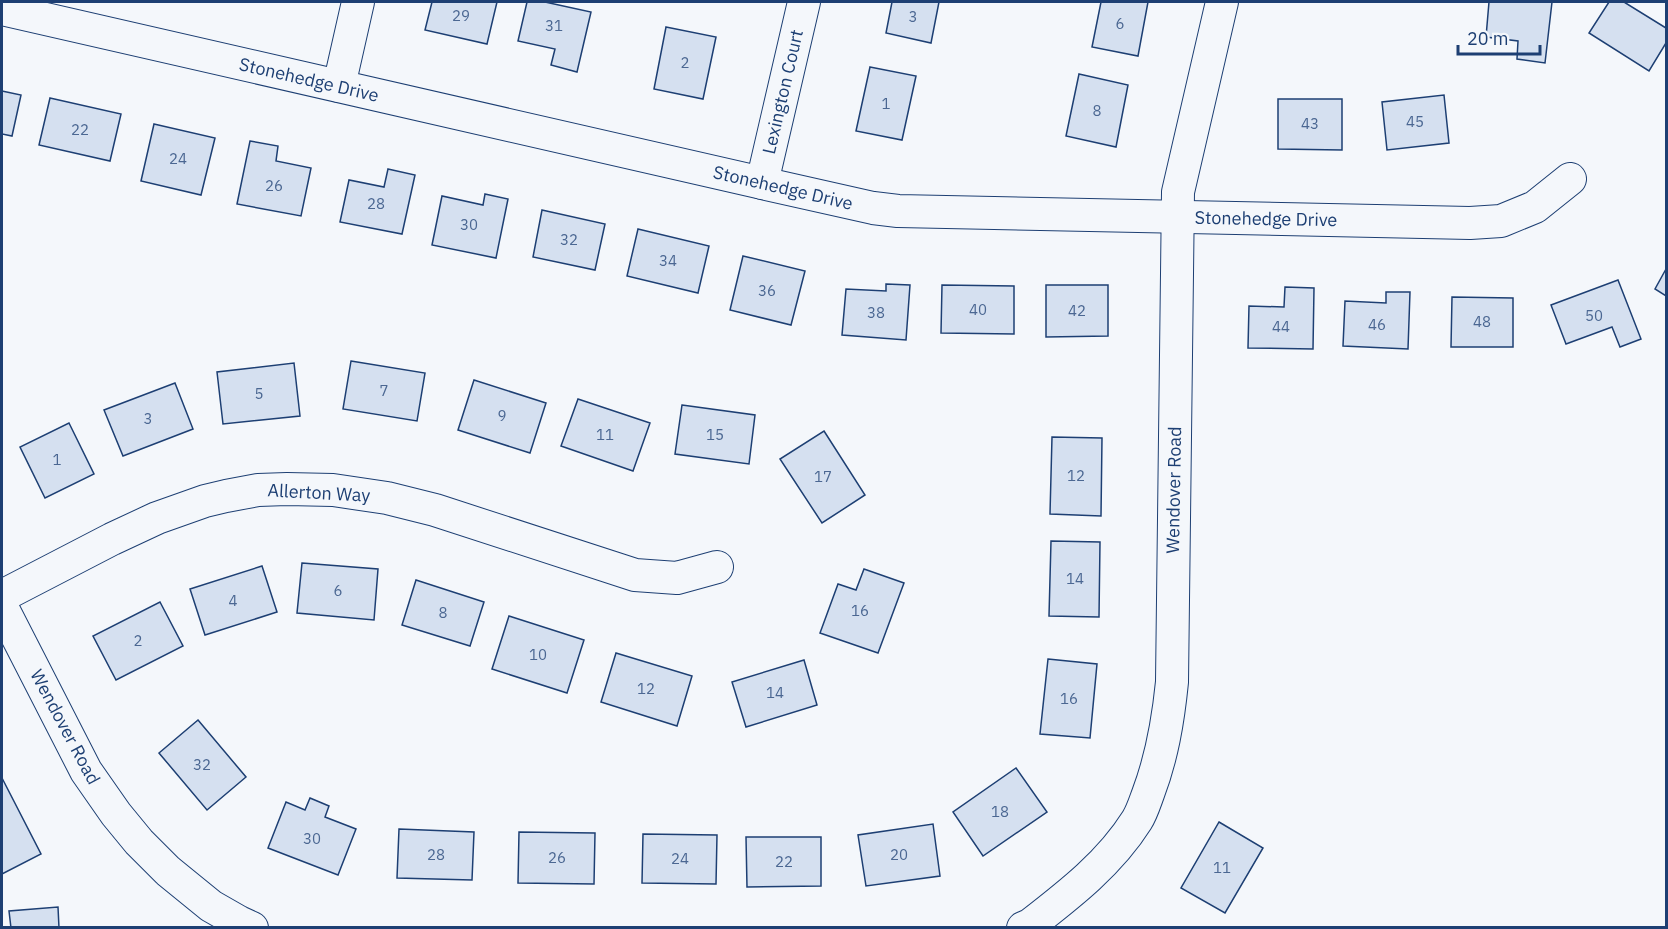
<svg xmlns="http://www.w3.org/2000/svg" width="1668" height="929" font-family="'IBM Plex Sans',sans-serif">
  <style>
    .building { fill: #d5e0f0; stroke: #1d3f73; stroke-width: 1.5 }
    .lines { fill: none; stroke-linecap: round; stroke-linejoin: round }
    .minor-casing { stroke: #1d3f73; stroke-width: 34 }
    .minor { stroke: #f4f7fb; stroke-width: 32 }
    .labels { text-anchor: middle; stroke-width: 4.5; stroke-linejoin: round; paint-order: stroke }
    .number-label { font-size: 15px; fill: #4b6792 }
    .street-label { font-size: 18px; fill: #1d3f73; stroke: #f4f7fb }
  </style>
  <rect width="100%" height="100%" fill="#f4f7fb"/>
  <!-- building -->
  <g class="building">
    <polygon points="432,2 497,2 487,44 425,30"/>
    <polygon points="527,2 545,2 591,12 577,72 551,65 555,49 518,41"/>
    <polygon points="892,2 939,2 931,43 886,33"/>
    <polygon points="1101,2 1148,2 1138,56 1092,47"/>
    <polygon points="1489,2 1552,2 1545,63 1517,59 1518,41 1486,37"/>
    <polygon points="1609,2 1624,2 1666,28 1666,43 1649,71 1589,33"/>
    <polygon points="666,27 716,37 703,99 654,89"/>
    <polygon points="870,67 916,76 902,140 856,131"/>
    <polygon points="1079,74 1128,85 1116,147 1066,136"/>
    <polygon points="2,91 21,95 12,136 2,134"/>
    <polygon points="1444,95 1449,143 1387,150 1382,102"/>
    <polygon points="50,98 121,114 110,161 39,145"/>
    <polygon points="1278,99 1342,99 1342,150 1278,149"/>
    <polygon points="154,124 215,138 201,195 141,181"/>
    <polygon points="250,141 278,146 276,161 311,168 301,216 237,204"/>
    <polygon points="388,169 415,175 402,234 340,222 349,180 384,187"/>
    <polygon points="485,194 508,199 496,258 432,245 442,196 483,205"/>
    <polygon points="542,210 605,224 595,270 533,257"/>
    <polygon points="638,229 709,246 698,293 627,276"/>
    <polygon points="743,256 805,271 791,325 730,310"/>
    <polygon points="1666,269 1666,296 1655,289"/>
    <polygon points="1618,280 1641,339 1620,347 1612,327 1566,344 1551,305"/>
    <polygon points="886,284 910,285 906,340 842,335 846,289 886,291"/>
    <polygon points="942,285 1014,286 1014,334 941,333"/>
    <polygon points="1046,285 1108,285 1108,336 1046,337"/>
    <polygon points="1285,287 1314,288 1313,349 1248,348 1249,306 1284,307"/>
    <polygon points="1386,292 1410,292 1408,349 1343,346 1345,301 1386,303"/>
    <polygon points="1452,297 1513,298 1513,347 1451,347"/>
    <polygon points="351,361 425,373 417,421 343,409"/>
    <polygon points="294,363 300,416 223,424 217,372"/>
    <polygon points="474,380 546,403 530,453 458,430"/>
    <polygon points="175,383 193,429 123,456 104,410"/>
    <polygon points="578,399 650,423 633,471 561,446"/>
    <polygon points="682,405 755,415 749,464 675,454"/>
    <polygon points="69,423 94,474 45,498 20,447"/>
    <polygon points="824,431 865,495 822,523 780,459"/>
    <polygon points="1052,437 1102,438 1101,516 1050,514"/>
    <polygon points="1051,541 1100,542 1099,617 1049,616"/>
    <polygon points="302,563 378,569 374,620 297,613"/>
    <polygon points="262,566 277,612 205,635 190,589"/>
    <polygon points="864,569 904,583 878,653 820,633 838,584 856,590"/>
    <polygon points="416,580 484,602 470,646 402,625"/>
    <polygon points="160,602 183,646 116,680 93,636"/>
    <polygon points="509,616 584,640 567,693 492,669"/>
    <polygon points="616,653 692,676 677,726 601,702"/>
    <polygon points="1048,659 1097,664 1090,738 1040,734"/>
    <polygon points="804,660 817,705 746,727 732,682"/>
    <polygon points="198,720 246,777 207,810 159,753"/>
    <polygon points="1016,768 1047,812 983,856 953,812"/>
    <polygon points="2,778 41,854 2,874"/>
    <polygon points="310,798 329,806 325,817 356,829 338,875 268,848 286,802 305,810"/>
    <polygon points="1219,822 1263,848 1225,913 1181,888"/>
    <polygon points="933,824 940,876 866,886 858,835"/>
    <polygon points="399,829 474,832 472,880 397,878"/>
    <polygon points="519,832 595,833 594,884 518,883"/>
    <polygon points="643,834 717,835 716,884 642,883"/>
    <polygon points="746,837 821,837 821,886 747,887"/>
    <polygon points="58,907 59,928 11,928 9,911"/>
  </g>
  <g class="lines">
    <!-- minor casing -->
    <g class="minor-casing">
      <g id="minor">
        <polyline points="2,9 762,183 873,208 898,211 1470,223 1501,221 1535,207 1570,179"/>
        <polyline points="339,86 358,2"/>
        <polyline points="762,183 804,2"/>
        <polyline points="2,596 112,539 157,518 205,501 226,496 258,490 287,489 333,490 387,498 435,510 635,575 677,578 717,567"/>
        <polyline points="2,607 86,771 116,814 139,842 168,871 211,906 239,922 252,928"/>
        <path d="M1023 928 1030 925C1070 894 1110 863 1137 820 1142 812 1145 802 1148 794 1162 757 1168 722 1172 682L1178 192 1222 2"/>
      </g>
    </g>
    <!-- minor -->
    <use href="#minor" class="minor"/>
  </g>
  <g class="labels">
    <!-- number labels -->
    <g class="number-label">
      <text x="461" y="21">29</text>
      <text x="913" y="22">3</text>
      <text x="1120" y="29">6</text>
      <text x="554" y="31">31</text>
      <text x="685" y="68">2</text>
      <text x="886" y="109">1</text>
      <text x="1097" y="116">8</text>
      <text x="1415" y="127">45</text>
      <text x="1310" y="129">43</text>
      <text x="80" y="135">22</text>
      <text x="178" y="164">24</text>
      <text x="274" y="191">26</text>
      <text x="376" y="209">28</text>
      <text x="469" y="230">30</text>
      <text x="569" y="245">32</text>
      <text x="668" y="266">34</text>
      <text x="767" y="296">36</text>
      <text x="978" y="315">40</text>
      <text x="1077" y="316">42</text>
      <text x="876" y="318">38</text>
      <text x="1594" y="321">50</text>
      <text x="1482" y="327">48</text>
      <text x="1377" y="330">46</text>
      <text x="1281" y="332">44</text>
      <text x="384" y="396">7</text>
      <text x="259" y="399">5</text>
      <text x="502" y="421">9</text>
      <text x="148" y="424">3</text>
      <text x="605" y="440">11</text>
      <text x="715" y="440">15</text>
      <text x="57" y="465">1</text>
      <text x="1076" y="481">12</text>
      <text x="823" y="482">17</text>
      <text x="1075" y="584">14</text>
      <text x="338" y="596">6</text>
      <text x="233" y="606">4</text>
      <text x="860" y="616">16</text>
      <text x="443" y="618">8</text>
      <text x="138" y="646">2</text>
      <text x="538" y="660">10</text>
      <text x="646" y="694">12</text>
      <text x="775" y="698">14</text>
      <text x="1069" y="704">16</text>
      <text x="202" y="770">32</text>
      <text x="1000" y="817">18</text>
      <text x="312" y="844">30</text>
      <text x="436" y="860">28</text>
      <text x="899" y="860">20</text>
      <text x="557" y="863">26</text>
      <text x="680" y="864">24</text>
      <text x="784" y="867">22</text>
      <text x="1222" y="873">11</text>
    </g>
    <!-- street labels -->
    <g class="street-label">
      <text transform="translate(309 80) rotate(13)" y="6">Stonehedge Drive</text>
      <text transform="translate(783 92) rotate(-77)" y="6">Lexington Court</text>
      <text transform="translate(783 188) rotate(13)" y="6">Stonehedge Drive</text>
      <text transform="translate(1266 219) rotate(1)" y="6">Stonehedge Drive</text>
      <text transform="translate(1174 490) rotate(-89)" y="6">Wendover Road</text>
      <text transform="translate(319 493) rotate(3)" y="6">Allerton Way</text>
      <text transform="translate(65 727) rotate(62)" y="6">Wendover Road</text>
    </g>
  </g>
  <!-- border -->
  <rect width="1668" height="929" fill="none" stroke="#1d3f73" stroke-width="6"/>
  <!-- scale -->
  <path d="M1458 45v9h82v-9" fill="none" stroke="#1d3f73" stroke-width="3"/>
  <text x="1467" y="45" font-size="18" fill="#1d3f73" stroke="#f4f7fb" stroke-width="4.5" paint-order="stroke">20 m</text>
</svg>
